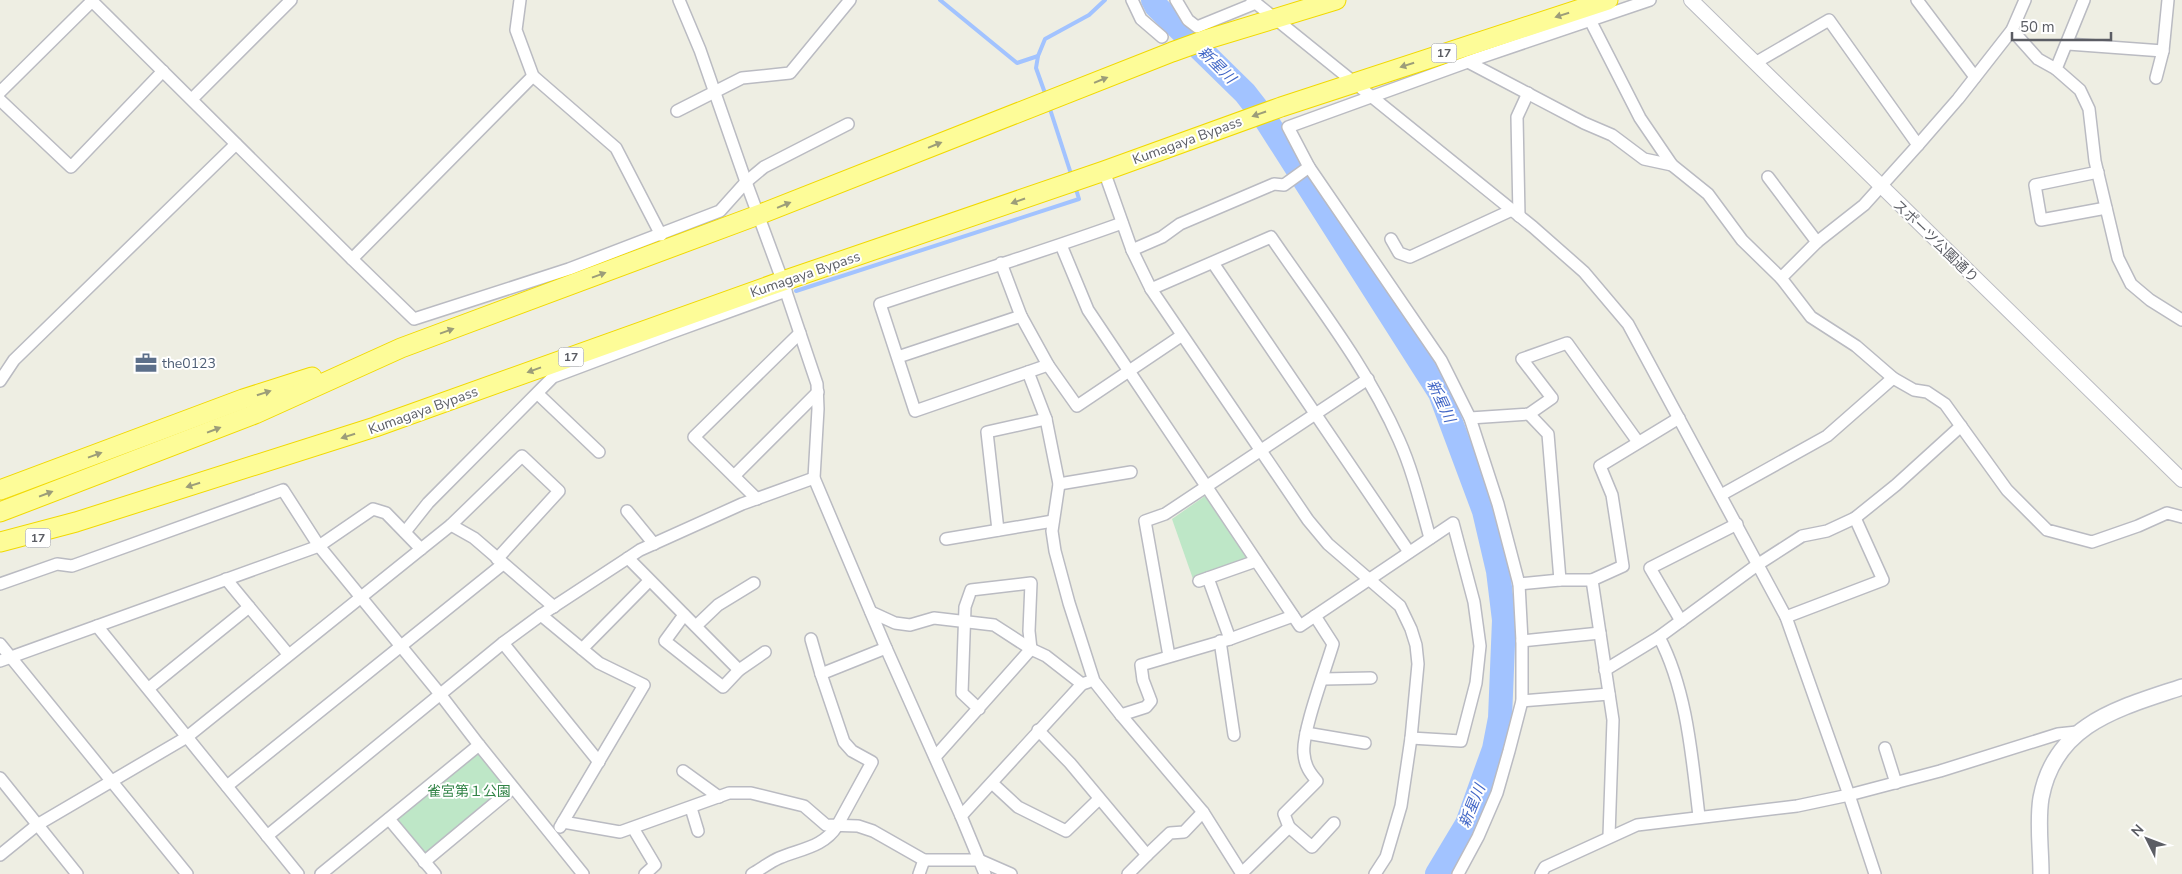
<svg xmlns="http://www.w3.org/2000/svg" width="2182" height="874" font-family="'Nunito Sans','Noto Sans JP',sans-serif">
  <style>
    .green { fill: #bee7c7 }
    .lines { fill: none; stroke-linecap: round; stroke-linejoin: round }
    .stream { stroke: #a2c3ff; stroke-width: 4 }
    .river { stroke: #a2c3ff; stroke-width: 24 }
    .minor-casing { stroke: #babbc2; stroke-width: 14 }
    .tertiary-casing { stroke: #babbc2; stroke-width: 16 }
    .secondary-casing { stroke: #bdbfc7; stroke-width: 18 }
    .trunk-casing { stroke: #f1d900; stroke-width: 21 }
    .minor { stroke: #fff; stroke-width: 11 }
    .tertiary { stroke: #fff; stroke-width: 14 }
    .secondary { stroke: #fff; stroke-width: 15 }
    .trunk { stroke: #fdfc98; stroke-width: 19 }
    .oneway { fill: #9c9d79 }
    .labels { text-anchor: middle; stroke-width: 4; stroke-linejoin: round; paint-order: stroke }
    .shield { fill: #fff; stroke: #8c8e92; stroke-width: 1 }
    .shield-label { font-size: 12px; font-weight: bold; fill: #5b5d64 }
    .street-label { font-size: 14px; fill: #5b5d64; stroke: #fff }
    .service-label { font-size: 14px; fill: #4e5e75; stroke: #fff; text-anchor: start }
    .park-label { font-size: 14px; fill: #328447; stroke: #fff }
    .water-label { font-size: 15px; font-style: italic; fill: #4166c6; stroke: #fff }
  </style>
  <rect width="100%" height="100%" fill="#eeeee3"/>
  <!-- green -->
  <g class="green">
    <polygon points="1205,496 1248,560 1193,579 1172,519"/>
    <polygon points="477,753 509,791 426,855 396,819"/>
  </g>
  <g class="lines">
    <!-- stream -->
    <g class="stream">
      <polyline points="940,0 1017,63 1038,56"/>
      <polyline points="1046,96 1036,68 1038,56 1045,39 1089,15 1105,0"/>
      <polyline points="1049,106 1072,177"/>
      <polyline points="796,291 1079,199 1075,186"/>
    </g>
    <!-- river -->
    <polyline class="river" points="1153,0 1156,6 1245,93 1266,120 1440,393 1484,511 1498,571 1504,620 1500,718 1494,749 1467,824 1437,874"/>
    <!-- minor casing -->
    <g class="minor-casing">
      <g id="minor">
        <polyline points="91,0 352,259 533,76"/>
        <polyline points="520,0 516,30 533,76 616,148 661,235"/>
        <polyline points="679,0 700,50 746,182 780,274 817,384 818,409 814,478 886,648 961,816 985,874"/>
        <polyline points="1132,0 1141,19 1162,37"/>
        <polyline points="1176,0 1188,20 1197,27 1256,3"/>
        <polyline points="1252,0 1533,227 1584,272 1628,324 1786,617 1849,795 1875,874"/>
        <polyline points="1917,0 1975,77"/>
        <polyline points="2084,0 2056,69 2080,90 2089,109 2095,161 2118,258 2131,284 2150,300 2182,320"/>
        <polyline points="1591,22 1640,118 1672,165 1708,194 1742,240 1781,278 1811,317 1856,346 1893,378 1914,390 1927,392 1945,404 2007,490 2047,530 2092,542 2138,526 2167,513 2182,517"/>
        <polyline points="2012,30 2038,59 2056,69"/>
        <polyline points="2068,44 2163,51"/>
        <polyline points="1468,62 1584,123 1612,135 1644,159 1672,165"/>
        <polyline points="1755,63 1829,20 1918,145"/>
        <polyline points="2156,78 2163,51 2168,0"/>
        <polyline points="0,92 93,0"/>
        <polyline points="192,99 291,0"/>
        <polyline points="0,100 71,167 163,71"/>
        <polyline points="677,111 742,78 790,73 850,0"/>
        <polyline points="1104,171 1132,250 1151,289 1308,520 1328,544 1400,606 1411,629 1416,645 1418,664 1411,738 1401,806 1386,857 1375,874"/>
        <polyline points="2098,172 2035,185 2041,220 2106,208"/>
        <polyline points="1768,177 1817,242"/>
        <polyline points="1519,216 1517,117 1528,93"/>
        <path d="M1122 223C1042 252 960 277 880 304L915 411 1048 365 1077 406 1181 336"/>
        <polyline points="1391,239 1399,253 1410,257 1512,210"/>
        <polyline points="1061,245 1088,310 1300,626 1453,523 1474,602 1480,646 1476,683 1461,741 1411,738"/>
        <polyline points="1132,250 1162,237 1180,224 1274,184 1284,185 1309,167"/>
        <polyline points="352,259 414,319 569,269 720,211 746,182 764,167 848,124"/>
        <polyline points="1001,263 1021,316 1048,365"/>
        <polyline points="1213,263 1409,552"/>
        <polyline points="1781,278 1817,242 1864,205 1918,145 1958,99 2012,30 2025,0"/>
        <path d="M1151 289 1271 237C1316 303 1367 367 1399 440 1413 471 1421 506 1430 538"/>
        <polyline points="898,357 1021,316"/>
        <polyline points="1028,372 1046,419 1059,484 1052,531 1055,551 1069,603 1094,681 1121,715 1203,812 1242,874"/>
        <polyline points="0,381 14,360 236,144"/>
        <polyline points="538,394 599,452"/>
        <polyline points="1529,414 1548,434 1560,580"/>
        <polyline points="1470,418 1529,414 1552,398 1522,359 1567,343 1638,442"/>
        <polyline points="734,476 818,392"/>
        <polyline points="1059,484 1131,472"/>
        <polyline points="1721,495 1827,436 1893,378"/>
        <polyline points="757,499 694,437 800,333"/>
        <polyline points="627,511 654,544"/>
        <polyline points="451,525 474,538 554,607"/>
        <polyline points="998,530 987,432 1046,419"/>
        <polyline points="405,532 428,503 553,377 670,333 786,291"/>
        <polyline points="946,539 1053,521"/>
        <polyline points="628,558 739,670"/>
        <polyline points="1208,578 1230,639"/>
        <polyline points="226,579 288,654"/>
        <polyline points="1592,580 1623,566 1612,495 1600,466 1679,418"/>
        <polyline points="1199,581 1256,561"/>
        <polyline points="0,584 57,564 72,566 283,490 319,546 440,694 479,745 583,874"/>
        <polyline points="1519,584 1560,580 1592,580 1613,720 1609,836"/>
        <polyline points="871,612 895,623 910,625 934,618 994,625 1031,649 1046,656 1082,684"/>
        <polyline points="541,615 599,663 644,685 560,827"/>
        <polyline points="684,615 665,641 723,687 739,670 765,652"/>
        <polyline points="1786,617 1883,580 1855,518"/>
        <polyline points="1681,621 1650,568 1737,524"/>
        <polyline points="97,626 298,874"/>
        <polyline points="696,626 718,605 754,583"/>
        <path d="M1659 637C1687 690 1692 758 1699 816"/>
        <polyline points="811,639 821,674"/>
        <polyline points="1220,641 1234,735"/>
        <polyline points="1522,641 1600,633"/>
        <polyline points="503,643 599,762"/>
        <polyline points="0,644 187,874"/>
        <polyline points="582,649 649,581"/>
        <polyline points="1169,656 1145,521 1165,514 1368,379"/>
        <polyline points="0,661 319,546 373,509 386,513 421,549 451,525 522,456 559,491 497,559"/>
        <polyline points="1605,670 1659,637 1757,565 1802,536 1827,531 1855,518 1896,485 1961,426"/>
        <polyline points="1323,679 1371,678"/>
        <polyline points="149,688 249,607"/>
        <polyline points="1522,701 1609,694"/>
        <polyline points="1121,715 1146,707 1151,701 1143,680 1141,665 1230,639 1293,616"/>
        <polyline points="1038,730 1070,763 1147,855 1128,874"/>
        <polyline points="1306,733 1365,743"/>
        <polyline points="1885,748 1896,783"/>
        <polyline points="935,757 1031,649 1029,631 1031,583 971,590 965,607 962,693 979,709"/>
        <polyline points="683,771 719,797"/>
        <polyline points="0,778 77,874"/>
        <polyline points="992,783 1018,807 1066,831 1099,799"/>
        <polyline points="227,786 503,564"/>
        <polyline points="691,808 698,831"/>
        <polyline points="961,816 1082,684 1088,682"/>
        <polyline points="389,819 435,874"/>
        <polyline points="563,822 620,832 729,793 751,793 804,806 826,825 858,826 873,831 924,860 979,860 1011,874"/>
        <polyline points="1289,827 1312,847 1334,823"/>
        <polyline points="633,828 655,865 645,874"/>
        <polyline points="267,836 503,643 541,615 628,558 640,550 742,504 814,478"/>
        <polyline points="0,855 37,825 187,737 421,549"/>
        <polyline points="1147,855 1170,833 1184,832 1203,812"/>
        <polyline points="424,862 513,788"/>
        <path d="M1242 873 1289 827 1284 814 1317 781C1310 773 1305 766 1304 754 1301 734 1326 668 1333 644L1315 616"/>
        <polyline points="321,874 479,745"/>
        <path d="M752 874C761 869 770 862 779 858 800 849 824 847 837 826L872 762 852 751 844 742 821 674 886 648"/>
        <polyline points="919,874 924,860"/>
        <polyline points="1458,874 1478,837 1497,793 1509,751 1522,701 1522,641 1519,584 1498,504 1470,418 1441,360 1309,167 1288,127 1476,59 1650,0"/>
        <polyline points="1541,874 1545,867 1637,825 1797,806 1849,795 1940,771 2058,734 2077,732"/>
      </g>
    </g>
    <!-- tertiary casing -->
    <g class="tertiary-casing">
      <polyline id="tertiary" points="1691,0 2182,480"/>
    </g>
    <!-- secondary casing -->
    <g class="secondary-casing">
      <path id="secondary" d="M2041 874C2041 849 2037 822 2041 798 2055 723 2120 708 2182 687"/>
    </g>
    <!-- trunk casing -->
    <g class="trunk-casing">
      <g id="trunk">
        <polyline points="0,490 243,399 312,377"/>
        <polyline points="0,512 255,414 401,348 758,215 1172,52 1208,39 1336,0"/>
        <polyline points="0,542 76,522 375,427 783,281 1104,171 1281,107 1608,0"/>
      </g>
    </g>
    <!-- minor -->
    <use href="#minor" class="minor"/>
    <!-- tertiary -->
    <use href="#tertiary" class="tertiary"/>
    <!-- secondary -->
    <use href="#secondary" class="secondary"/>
    <!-- trunk -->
    <use href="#trunk" class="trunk"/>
  </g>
  <!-- one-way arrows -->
  <defs><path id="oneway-solid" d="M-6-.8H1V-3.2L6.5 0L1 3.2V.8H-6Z" transform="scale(1.25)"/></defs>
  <g class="oneway">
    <use href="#oneway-solid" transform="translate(1562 15) rotate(162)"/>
    <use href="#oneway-solid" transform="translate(1407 65) rotate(162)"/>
    <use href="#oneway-solid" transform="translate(1101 80) rotate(-22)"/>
    <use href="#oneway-solid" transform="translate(1259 114) rotate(161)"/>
    <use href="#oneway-solid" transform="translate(935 145) rotate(-22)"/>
    <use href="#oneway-solid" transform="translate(1018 201) rotate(161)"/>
    <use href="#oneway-solid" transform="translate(784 205) rotate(-22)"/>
    <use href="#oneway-solid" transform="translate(599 275) rotate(-20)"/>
    <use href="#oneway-solid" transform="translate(447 331) rotate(-20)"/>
    <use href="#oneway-solid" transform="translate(534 370) rotate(160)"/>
    <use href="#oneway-solid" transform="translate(264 393) rotate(-18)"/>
    <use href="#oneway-solid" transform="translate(214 430) rotate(-21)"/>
    <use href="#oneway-solid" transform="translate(348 436) rotate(162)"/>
    <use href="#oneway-solid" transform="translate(95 455) rotate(-20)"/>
    <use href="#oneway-solid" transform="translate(193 485) rotate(162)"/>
    <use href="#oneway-solid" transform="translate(46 494) rotate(-21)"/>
  </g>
  <!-- icons -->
  <defs>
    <g id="office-bare" transform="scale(1.725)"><path d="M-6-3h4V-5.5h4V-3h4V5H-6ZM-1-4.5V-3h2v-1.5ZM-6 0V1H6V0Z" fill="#5c6f8a" stroke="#fff" stroke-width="2.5" paint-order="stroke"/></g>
  </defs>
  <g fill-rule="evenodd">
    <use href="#office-bare" x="146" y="363"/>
  </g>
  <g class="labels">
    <!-- shield labels -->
    <g class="shield">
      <rect x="1431.5" y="43.5" width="25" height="19" rx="4"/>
      <rect x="558.5" y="347.5" width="25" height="19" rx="4"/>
      <rect x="25.5" y="528.5" width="25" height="19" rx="4"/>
    </g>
    <g class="shield-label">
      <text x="1444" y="57">17</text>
      <text x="571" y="361">17</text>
      <text x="38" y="542">17</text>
    </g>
    <!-- street labels -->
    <g class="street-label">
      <text transform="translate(1187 140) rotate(-20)" y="5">Kumagaya Bypass</text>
      <text transform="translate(1936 241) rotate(44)" y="5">スポーツ公園通り</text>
      <text transform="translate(805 274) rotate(-19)" y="5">Kumagaya Bypass</text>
      <text transform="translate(423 410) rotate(-20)" y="5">Kumagaya Bypass</text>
    </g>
    <!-- service labels -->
    <g class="service-label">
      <text x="162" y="368">the0123</text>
    </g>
    <!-- park labels -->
    <g class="park-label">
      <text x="469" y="796">雀宮第１公園</text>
    </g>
    <!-- water labels -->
    <g class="water-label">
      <text transform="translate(1217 65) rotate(45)" y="5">新星川</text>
      <text transform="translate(1441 401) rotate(65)" y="5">新星川</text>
      <text transform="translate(1472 806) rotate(-68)" y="5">新星川</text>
    </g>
  </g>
  <!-- north arrow -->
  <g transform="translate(2147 839) rotate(312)" stroke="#ffffff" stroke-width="4" paint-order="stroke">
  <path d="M0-4L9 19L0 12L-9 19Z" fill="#5b5d64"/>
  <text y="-8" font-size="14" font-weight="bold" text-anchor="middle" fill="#5b5d64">N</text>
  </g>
  <!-- scale -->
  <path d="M2012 32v8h99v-8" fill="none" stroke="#5b5d64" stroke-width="2.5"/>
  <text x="2020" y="32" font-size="15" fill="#5b5d64" stroke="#ffffff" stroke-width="4" paint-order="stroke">50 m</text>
</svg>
